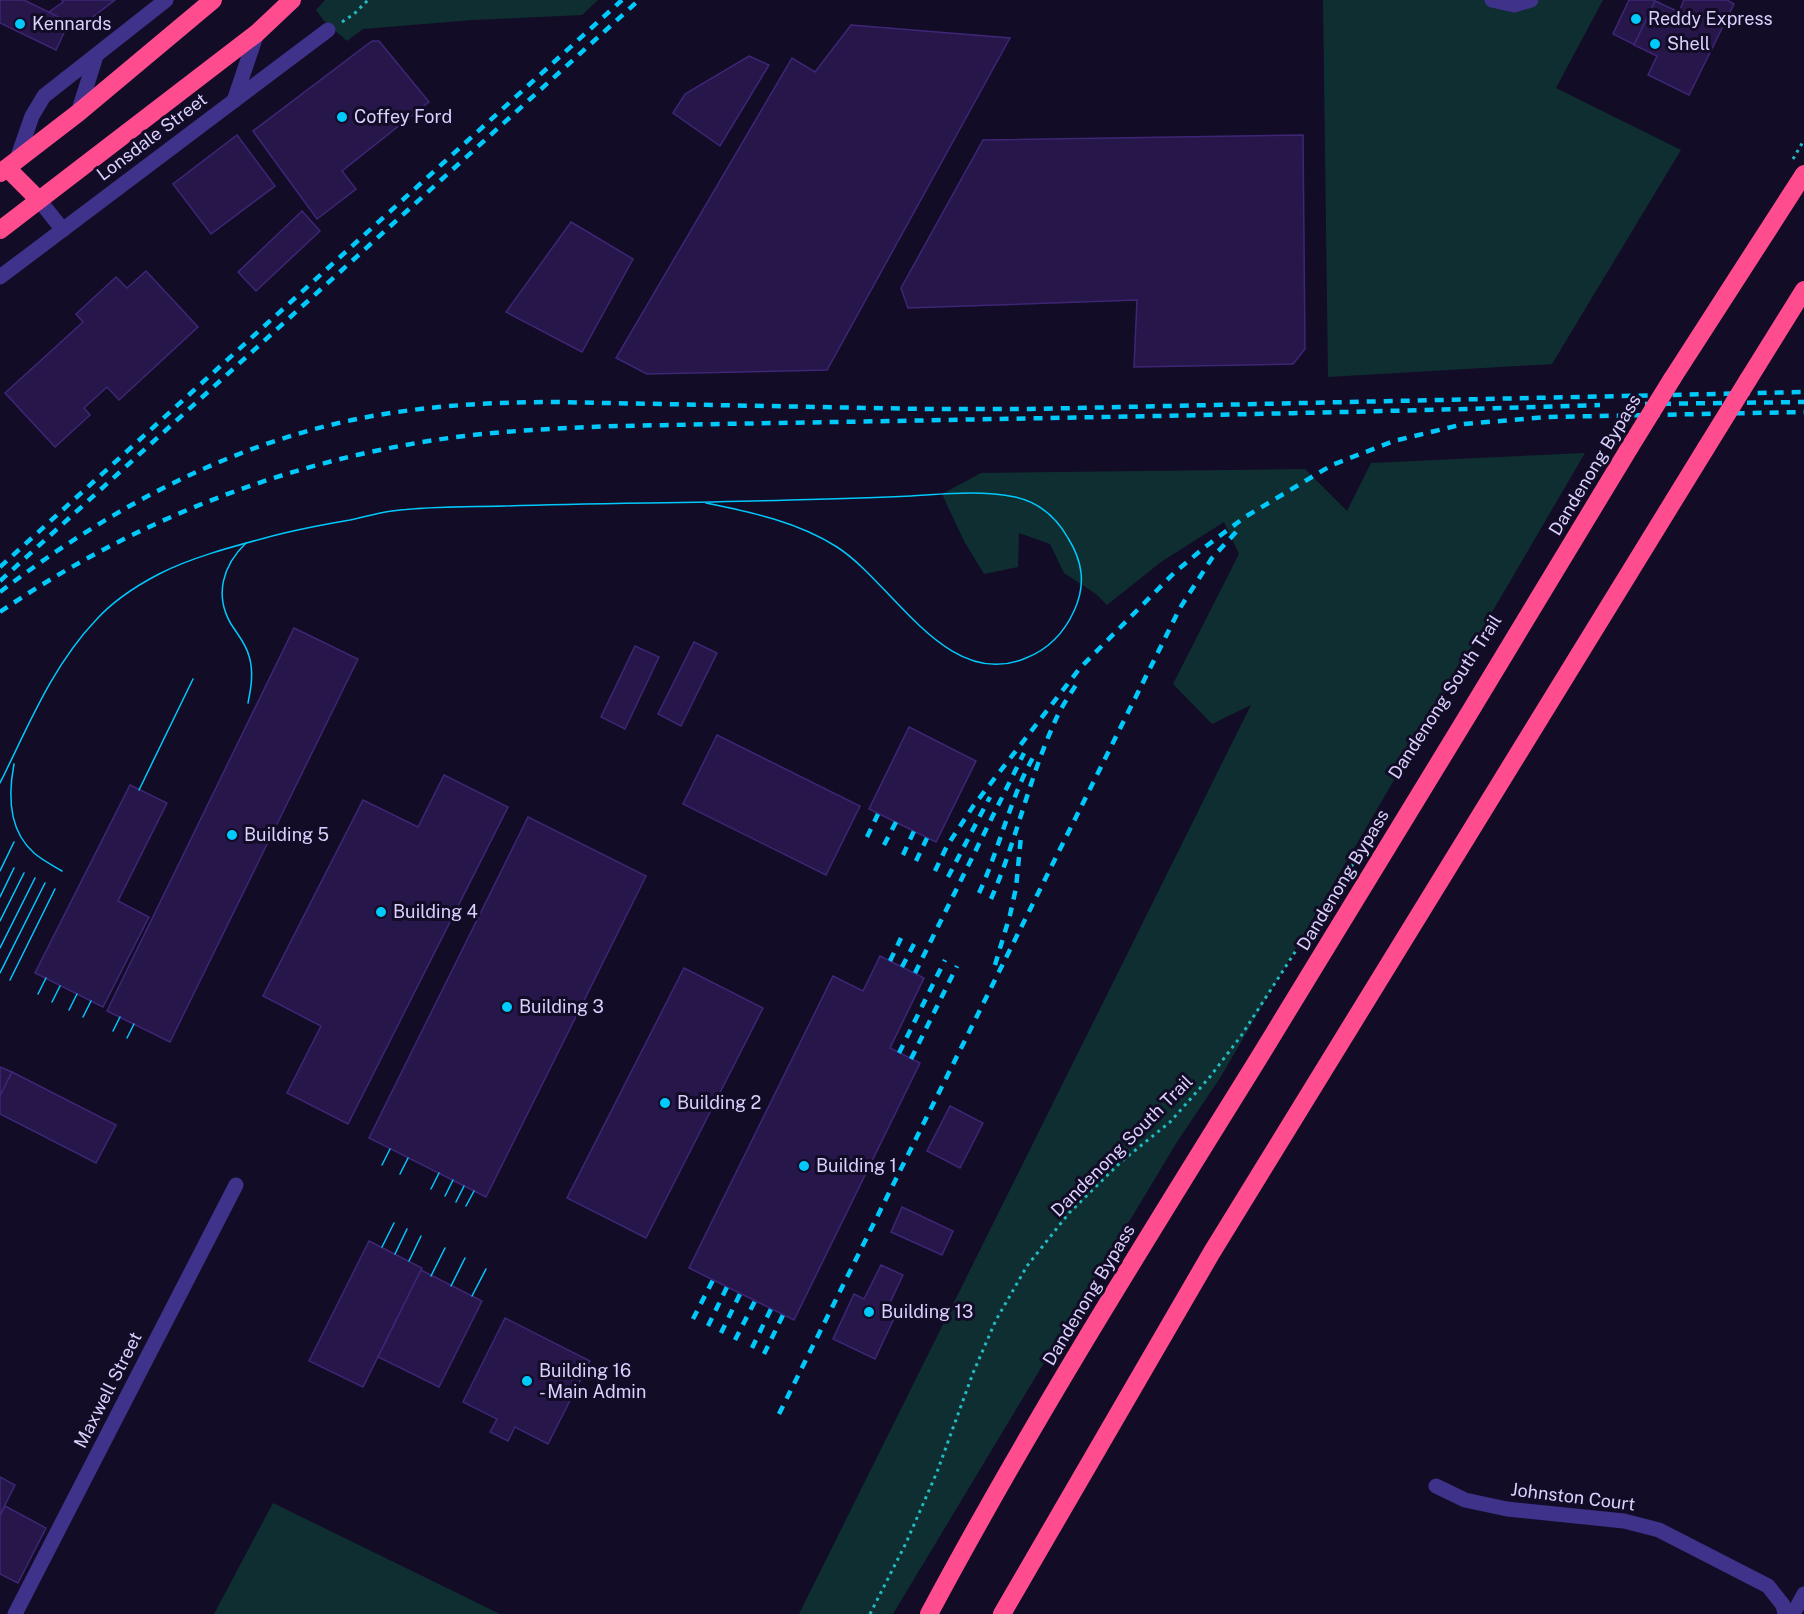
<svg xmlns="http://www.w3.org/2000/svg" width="1804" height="1614" font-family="'Public Sans',sans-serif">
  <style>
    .green { fill: #0f2e31 }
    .building { fill: #261649; stroke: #3e2677; stroke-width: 1.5 }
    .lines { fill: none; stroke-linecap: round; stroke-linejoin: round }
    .path { stroke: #22bbc2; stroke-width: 3; stroke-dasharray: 3 4.5; stroke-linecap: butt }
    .minor { stroke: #3f328a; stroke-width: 15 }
    .highway { stroke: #ff4c8f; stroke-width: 18 }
    .tram { stroke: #00c9fc; stroke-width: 1.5 }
    .rail { stroke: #00c9fc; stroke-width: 4.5; stroke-dasharray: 9 8; stroke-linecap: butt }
    .highway-bridge { stroke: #ff4c8f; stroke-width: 18 }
    .poi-dot { fill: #00c9fc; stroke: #130c26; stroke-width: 2 }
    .labels { text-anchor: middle; stroke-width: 6; stroke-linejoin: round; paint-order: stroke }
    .poi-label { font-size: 18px; fill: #dbd1ff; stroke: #130c26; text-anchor: start }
    .street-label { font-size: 18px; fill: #dbd1ff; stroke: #130c26 }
  </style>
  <rect width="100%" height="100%" fill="#130c26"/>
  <!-- green -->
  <g class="green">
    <polygon points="325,0 598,0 582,15 473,20 363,29 347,41 324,21 316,10"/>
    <polygon points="1323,0 1603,0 1556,88 1681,150 1552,364 1328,377"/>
    <polygon points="1585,453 1220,1078 1177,1142 893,1614 799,1614 1251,705 1212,724 1173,684 1239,554 1224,522 1161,562 1107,605 1096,594 1064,573 1050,544 1019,533 1018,567 984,574 964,541 942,494 981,473 1305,469 1347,511 1371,463"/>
    <polygon points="273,1503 500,1614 214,1614"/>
  </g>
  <!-- building -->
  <g class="building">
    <polygon points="0,0 24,0 69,22 56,50 0,23"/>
    <polygon points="62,0 115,0 78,28 49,12 63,2"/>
    <polygon points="1629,0 1653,0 1660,3 1639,47 1613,34"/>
    <polygon points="1684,0 1727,0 1734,4 1689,95 1648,75 1657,56 1634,45 1655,1 1679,12"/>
    <polygon points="851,25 1010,38 827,370 647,374 616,358 792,58 815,72"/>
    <polygon points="372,41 379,41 429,102 342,171 356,189 317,219 253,131"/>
    <polygon points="749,56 769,65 720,146 673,113 685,94"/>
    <polygon points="237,135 275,186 211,234 173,184"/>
    <polygon points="1303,135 1305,349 1293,364 1134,367 1137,300 908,308 901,288 983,140"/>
    <polygon points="302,211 320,231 256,291 238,272"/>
    <polygon points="571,222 633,259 582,352 506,312"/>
    <polygon points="146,271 198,327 119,400 107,387 84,408 90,415 55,447 5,393 83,322 76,314 116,277 127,288"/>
    <polygon points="294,628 358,659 170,1042 107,1011"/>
    <polygon points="694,642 717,653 681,726 658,714"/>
    <polygon points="635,646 659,657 625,729 601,717"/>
    <polygon points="909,727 976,761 936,842 869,809"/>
    <polygon points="717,735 860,806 826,875 683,804"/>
    <polygon points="444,775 508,807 348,1124 287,1093 321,1026 263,996 363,800 418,827"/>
    <polygon points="130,785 167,803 118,901 149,917 103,1007 35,973"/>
    <polygon points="528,817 646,876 486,1197 369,1138"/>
    <polygon points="880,956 924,978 890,1048 920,1063 794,1320 689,1268 833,976 863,991"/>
    <polygon points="684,968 763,1008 646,1238 567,1198"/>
    <polygon points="0,1067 12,1072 0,1096"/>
    <polygon points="12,1072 116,1125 96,1163 0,1114 0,1096"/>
    <polygon points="950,1106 983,1123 960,1168 927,1151"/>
    <polygon points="902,1207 953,1231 942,1255 891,1232"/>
    <polygon points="369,1241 422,1268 363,1387 309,1361"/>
    <polygon points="881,1265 903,1275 887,1309 896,1314 875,1359 833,1339 854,1294 864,1299"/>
    <polygon points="421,1270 482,1301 439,1387 378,1357"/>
    <polygon points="505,1318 590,1361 548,1444 515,1427 508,1441 490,1432 497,1419 463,1402"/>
    <polygon points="0,1477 15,1485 0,1515"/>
    <polygon points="5,1506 46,1528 18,1583 0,1574 0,1516"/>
  </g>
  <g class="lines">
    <!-- path -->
    <g class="path">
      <polyline points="342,22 354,14 368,0"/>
      <polyline points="1793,159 1804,140"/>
      <polyline points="870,1614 906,1543 937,1472 973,1373 996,1320 1027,1266 1069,1213 1122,1161 1170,1122 1209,1078 1241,1036 1333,893 1369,841"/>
    </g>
    <!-- minor -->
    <g class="minor">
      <polyline points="1492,0 1514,5 1531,0"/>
      <polyline points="234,101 257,33"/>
      <polyline points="78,113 96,56"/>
      <polyline points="16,162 32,116 44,96 166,0"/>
      <polyline points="39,200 63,230"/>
      <polyline points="0,277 328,30"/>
      <polyline points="1436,1486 1465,1500 1507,1509 1624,1521 1659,1530 1768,1586 1783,1605 1785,1614"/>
      <polyline points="15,1614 236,1185"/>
      <polyline points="1793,1614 1804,1594"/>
    </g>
    <!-- highway -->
    <g class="highway">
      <polyline points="7,168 39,200"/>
      <polyline points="0,173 78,113 213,0"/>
      <polyline points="0,230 257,33 292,0"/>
      <polyline points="1672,379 1804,174"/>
      <polyline points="1748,380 1804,290"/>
      <path d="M929 1614C1030 1425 1144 1243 1257 1061 1383 857 1506 652 1630 447"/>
      <polyline points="1002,1614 1212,1252 1706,448"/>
    </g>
    <!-- tram -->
    <g class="tram">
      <path d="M246 543C223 565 214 595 231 624 238 635 246 644 249 656 254 672 251 688 248 703"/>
      <path d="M14 764C8 795 8 830 34 853 42 860 52 865 62 871"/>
      <path d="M0 783C28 727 52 666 96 620 113 601 136 586 159 574 190 558 231 547 265 538 293 530 321 525 350 520 364 517 378 513 392 511 429 506 467 507 505 506 600 503 695 503 790 500 831 499 871 498 911 496 945 494 981 490 1015 497 1038 502 1056 517 1068 538 1083 562 1086 585 1074 611 1064 633 1049 649 1026 658 947 692 893 583 837 547 798 522 751 512 706 503"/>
      <polyline points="139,790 193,679"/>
      <polyline points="0,871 14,842"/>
      <polyline points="0,897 14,868"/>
      <polyline points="0,921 24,873"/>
      <polyline points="0,948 35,878"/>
      <polyline points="0,973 45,883"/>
      <polyline points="10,980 55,889"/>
      <polyline points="38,994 46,978"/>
      <polyline points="52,1002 60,986"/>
      <polyline points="69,1010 77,994"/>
      <polyline points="83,1017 91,1001"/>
      <polyline points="113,1031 120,1017"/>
      <polyline points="127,1038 134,1024"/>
      <polyline points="382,1165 390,1149"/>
      <polyline points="400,1174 408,1158"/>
      <polyline points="431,1189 439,1173"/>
      <polyline points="445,1196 453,1180"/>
      <polyline points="456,1202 464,1186"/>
      <polyline points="466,1206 474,1191"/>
      <polyline points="382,1247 394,1223"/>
      <polyline points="395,1254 407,1229"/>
      <polyline points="409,1261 421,1236"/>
      <polyline points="431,1276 445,1248"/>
      <polyline points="451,1286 465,1258"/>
      <polyline points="472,1296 486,1269"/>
    </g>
    <!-- rail -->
    <g class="rail">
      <polyline points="1645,404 1804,402"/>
      <polyline points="0,567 622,0"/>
      <polyline points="0,581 639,0"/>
      <path d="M0 592C105 512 221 448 352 420 419 406 487 402 555 402L925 409H1030L1804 392"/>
      <path d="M0 612C140 516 305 454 473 435 539 428 605 426 671 425 761 423 851 422 942 420 1161 416 1381 412 1600 405"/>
      <polyline points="867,837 878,814"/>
      <polyline points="884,845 896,822"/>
      <polyline points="903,855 914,831"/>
      <polyline points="916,861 927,838"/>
      <polyline points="935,871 947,846 974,805 1080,668 1174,573 1205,547 1245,517 1332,465 1394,441 1464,424 1548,417 1804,412"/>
      <polyline points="948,877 990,797"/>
      <path d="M979 893C1000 848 1010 797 1035 754"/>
      <path d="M991 899C1016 842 1028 782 1053 726 1059 710 1069 696 1078 682"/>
      <polyline points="890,961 901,938"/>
      <polyline points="995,965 1010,915 1016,888 1021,836"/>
      <polyline points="902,967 914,944"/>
      <polyline points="915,973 1024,753"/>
      <polyline points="899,1053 945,960"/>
      <polyline points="911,1059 957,966"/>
      <polyline points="693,1319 713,1280"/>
      <polyline points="708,1326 727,1287"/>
      <polyline points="721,1333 740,1294"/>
      <polyline points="735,1340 755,1301"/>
      <polyline points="752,1348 771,1309"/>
      <polyline points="764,1354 783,1315"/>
      <polyline points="779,1414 1180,608 1212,558 1237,531"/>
    </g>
    <!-- highway-bridge -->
    <g class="highway-bridge">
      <polyline points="1630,447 1672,379"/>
      <polyline points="1706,448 1748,380"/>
    </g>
  </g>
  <!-- markers -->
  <g class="poi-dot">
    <circle cx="1636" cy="19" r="6"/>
    <circle cx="20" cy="24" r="6"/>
    <circle cx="1655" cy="44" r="6"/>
    <circle cx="342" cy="117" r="6"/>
    <circle cx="232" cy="835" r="6"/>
    <circle cx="381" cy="912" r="6"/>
    <circle cx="507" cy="1007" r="6"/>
    <circle cx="665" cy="1103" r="6"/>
    <circle cx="804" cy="1166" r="6"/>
    <circle cx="869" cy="1312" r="6"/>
    <circle cx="527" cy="1381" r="6"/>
  </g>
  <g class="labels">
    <!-- poi labels -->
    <g class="poi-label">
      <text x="1648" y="25">Reddy Express</text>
      <text x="32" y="30">Kennards</text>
      <text x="1667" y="50">Shell</text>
      <text x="354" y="123">Coffey Ford</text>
      <text x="244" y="841">Building 5</text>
      <text x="393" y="918">Building 4</text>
      <text x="519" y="1013">Building 3</text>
      <text x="677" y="1109">Building 2</text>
      <text x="816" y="1172">Building 1</text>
      <text x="881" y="1318">Building 13</text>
      <text x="539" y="1377">Building 16<tspan x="539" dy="21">- Main Admin</tspan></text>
    </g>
    <!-- street labels -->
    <g class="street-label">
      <text transform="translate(152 137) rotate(-37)" y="6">Lonsdale Street</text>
      <text transform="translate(1595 465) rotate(-59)" y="6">Dandenong Bypass</text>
      <text transform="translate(1445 697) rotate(-57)" y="6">Dandenong South Trail</text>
      <text transform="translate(1343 880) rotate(-59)" y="6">Dandenong Bypass</text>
      <text transform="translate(1122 1146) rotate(-45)" y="6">Dandenong South Trail</text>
      <text transform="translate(1089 1295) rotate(-59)" y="6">Dandenong Bypass</text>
      <text transform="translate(108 1390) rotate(-63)" y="6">Maxwell Street</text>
      <text transform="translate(1573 1497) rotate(7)" y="6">Johnston Court</text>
    </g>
  </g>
</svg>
